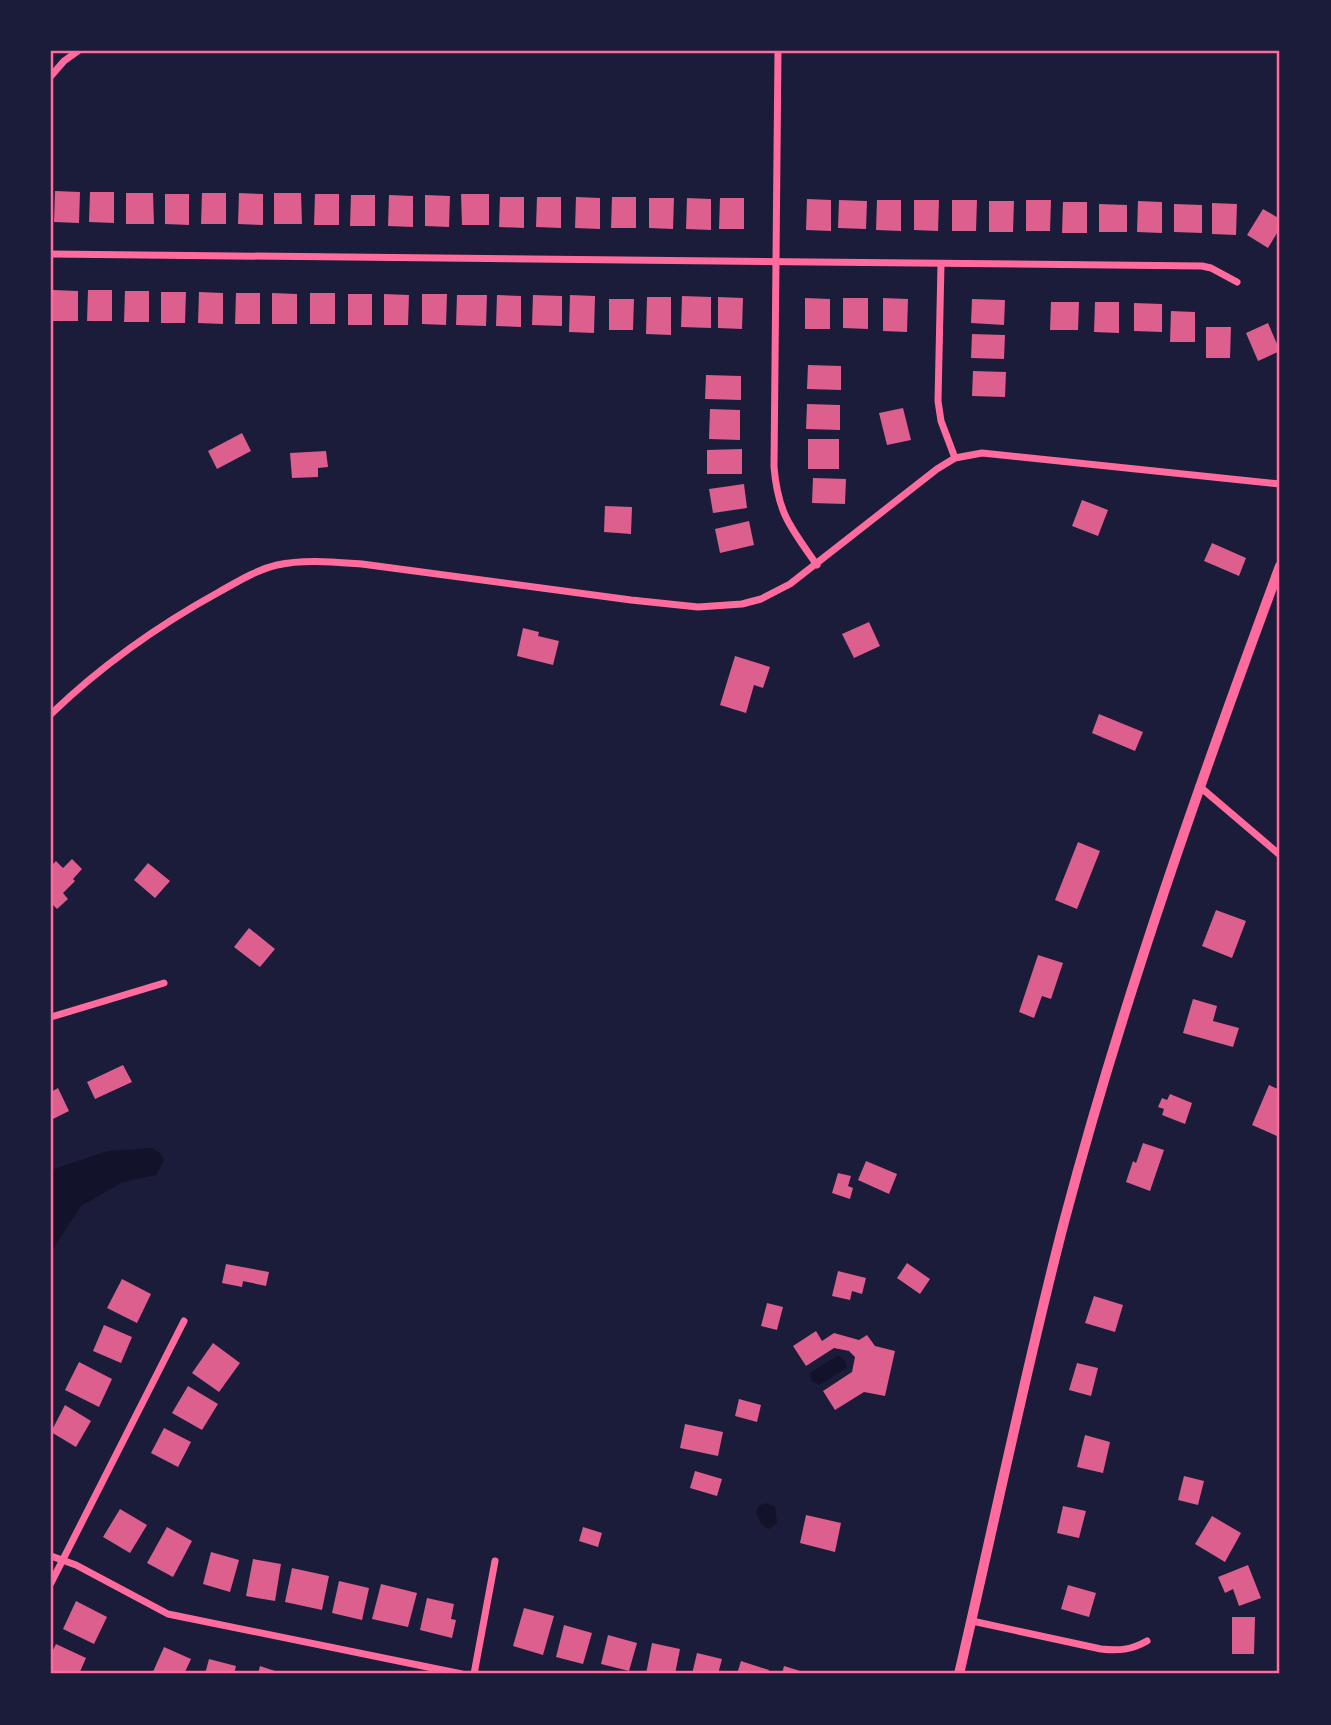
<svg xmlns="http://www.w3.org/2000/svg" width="1331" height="1725" font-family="'Roboto Condensed',sans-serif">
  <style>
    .water { fill: #12122b }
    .building { fill: #dd5f8e }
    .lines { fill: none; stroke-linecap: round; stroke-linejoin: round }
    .minor { stroke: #ff6b9d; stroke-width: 7 }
    .secondary { stroke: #ff6b9d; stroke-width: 10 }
    .neatline { fill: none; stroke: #ff6b9d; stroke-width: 2.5 }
  </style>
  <rect width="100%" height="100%" fill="#1b1b3a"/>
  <!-- water -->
  <g class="water">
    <polygon points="152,1148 161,1154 164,1161 156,1175 123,1182 81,1206 51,1252 51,1170 108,1151"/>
    <polygon points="838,1355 846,1362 847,1368 819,1385 812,1381 810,1373"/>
    <polygon points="765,1503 775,1507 777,1523 769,1529 761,1524 756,1512 759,1506"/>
  </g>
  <!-- building -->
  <g class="building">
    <polygon points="55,191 80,192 79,223 54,222"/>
    <polygon points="90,192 114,192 114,223 89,222"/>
    <polygon points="126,193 153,193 154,224 126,224"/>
    <polygon points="202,193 226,193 226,224 201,224"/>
    <polygon points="239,193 263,194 263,225 238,224"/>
    <polygon points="274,193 301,193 302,224 274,224"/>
    <polygon points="165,194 189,194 189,225 165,224"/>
    <polygon points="315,194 339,194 339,225 314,225"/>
    <polygon points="461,194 489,194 489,225 462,225"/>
    <polygon points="351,195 375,195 375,226 350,226"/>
    <polygon points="389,195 413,196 413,227 388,226"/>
    <polygon points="425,195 450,196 449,227 425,226"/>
    <polygon points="500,197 524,197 524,228 499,227"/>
    <polygon points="537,197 561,197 561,228 536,227"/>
    <polygon points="576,197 600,198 600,229 575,228"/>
    <polygon points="612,197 636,197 636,228 611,228"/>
    <polygon points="649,198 674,198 673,229 649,228"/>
    <polygon points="687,198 711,199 711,230 686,229"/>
    <polygon points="720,198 744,198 744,229 719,229"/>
    <polygon points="807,199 831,200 831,231 806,230"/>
    <polygon points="839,200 867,201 866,229 838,228"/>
    <polygon points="877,200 901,200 901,231 876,230"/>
    <polygon points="914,200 939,200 938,231 914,230"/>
    <polygon points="952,200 977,200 976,231 952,231"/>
    <polygon points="1026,200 1051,200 1050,231 1026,231"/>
    <polygon points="989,201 1014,201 1013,232 989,232"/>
    <polygon points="1138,201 1162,202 1162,233 1137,232"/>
    <polygon points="1063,202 1087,202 1087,233 1062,233"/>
    <polygon points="1212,203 1237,204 1236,235 1212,234"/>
    <polygon points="1099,204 1127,205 1127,232 1099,232"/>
    <polygon points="1174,204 1202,205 1202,233 1174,232"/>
    <polygon points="1263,209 1280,219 1280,228 1268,248 1247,235"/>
    <polygon points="53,290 78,291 78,321 53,321"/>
    <polygon points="88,290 112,290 112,321 87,321"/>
    <polygon points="125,291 149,291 149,322 124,322"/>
    <polygon points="161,292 186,292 185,323 161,323"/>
    <polygon points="199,292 223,293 223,324 198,323"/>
    <polygon points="236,293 260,293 260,324 235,324"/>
    <polygon points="272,293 297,294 297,324 272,324"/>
    <rect x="310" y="293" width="25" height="31"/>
    <rect x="348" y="294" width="24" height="31"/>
    <polygon points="384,294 409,295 408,325 384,325"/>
    <polygon points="422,294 447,294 446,325 422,324"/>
    <polygon points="457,295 487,295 486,326 456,325"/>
    <polygon points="497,295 521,296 521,327 496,326"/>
    <polygon points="533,295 562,296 562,326 532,325"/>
    <polygon points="570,295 595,296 594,333 569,332"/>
    <polygon points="682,296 711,297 711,328 681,327"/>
    <polygon points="647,297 671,297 671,335 646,334"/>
    <polygon points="718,297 743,298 742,329 718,328"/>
    <polygon points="805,298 830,299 830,329 805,329"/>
    <polygon points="843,298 868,298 868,329 843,328"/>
    <polygon points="883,298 908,299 907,332 883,331"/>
    <polygon points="609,299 634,299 633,330 609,330"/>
    <polygon points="972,299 1005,300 1004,325 971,323"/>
    <polygon points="1051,302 1079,302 1078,330 1050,330"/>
    <polygon points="1095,302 1119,302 1119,333 1094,332"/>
    <polygon points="1134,303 1162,304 1162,332 1134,331"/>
    <polygon points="1171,311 1195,312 1195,342 1170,342"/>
    <polygon points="1268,323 1280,351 1258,361 1246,333"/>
    <polygon points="1206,327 1231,327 1230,358 1206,358"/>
    <polygon points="972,334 1005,335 1004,359 971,358"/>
    <polygon points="808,365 841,366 841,390 807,389"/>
    <polygon points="973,371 1006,372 1005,397 972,396"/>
    <polygon points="706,375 741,376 741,400 705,399"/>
    <polygon points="807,404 840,405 840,430 806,429"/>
    <polygon points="903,408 911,440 887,445 879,413"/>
    <polygon points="710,409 740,410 740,440 709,439"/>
    <polygon points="242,433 251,451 217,469 208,451"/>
    <rect x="808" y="439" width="31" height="30"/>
    <polygon points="742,449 742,474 707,474 707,450"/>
    <polygon points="326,451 328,467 318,468 318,477 292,478 290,453"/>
    <polygon points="813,478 846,479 845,504 812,503"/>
    <polygon points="744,484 747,508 713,513 709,489"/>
    <polygon points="1082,500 1108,510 1098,536 1072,526"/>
    <polygon points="605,506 632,507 631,534 604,532"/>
    <polygon points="749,521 754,545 720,553 715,529"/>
    <polygon points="1212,543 1246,558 1239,576 1204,561"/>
    <polygon points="869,622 880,646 854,658 842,634"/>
    <polygon points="523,628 539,632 538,636 559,641 553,665 517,656"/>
    <polygon points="735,656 770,667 763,688 754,685 746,713 720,705"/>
    <polygon points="1099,714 1143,732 1135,751 1092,733"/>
    <polygon points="1078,842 1100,851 1077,909 1055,900"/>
    <polygon points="72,859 82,869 73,879 75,881 63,893 68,899 57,909 53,905 51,908 51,866 56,861 63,868"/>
    <polygon points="148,863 170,881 155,898 134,880"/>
    <polygon points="1216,910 1246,921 1232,958 1202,946"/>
    <polygon points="249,928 275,949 260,967 234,947"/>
    <polygon points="1038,955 1063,963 1051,999 1042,996 1034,1018 1019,1012"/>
    <polygon points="1193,999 1217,1006 1213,1021 1239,1028 1233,1047 1183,1033"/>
    <polygon points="123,1065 132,1082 95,1099 87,1082"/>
    <polygon points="1269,1085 1280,1090 1280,1129 1277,1136 1252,1125"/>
    <polygon points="58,1088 69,1111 51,1120 51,1092"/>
    <polygon points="1170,1094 1192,1103 1185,1124 1162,1115 1164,1109 1158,1107 1162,1098 1167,1100"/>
    <polygon points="1143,1143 1164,1150 1150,1191 1126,1182 1133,1161 1136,1163"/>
    <polygon points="866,1161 897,1174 889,1194 858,1180"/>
    <polygon points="838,1173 851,1176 848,1186 853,1188 850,1199 832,1193"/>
    <polygon points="907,1263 930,1279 920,1294 897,1278"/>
    <polygon points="226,1264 269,1272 266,1286 243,1281 242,1287 222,1283"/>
    <polygon points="838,1271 866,1278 862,1294 852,1291 850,1300 832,1296"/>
    <polygon points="122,1279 151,1294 137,1323 107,1308"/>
    <polygon points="1094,1296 1123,1305 1115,1332 1085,1323"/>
    <polygon points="767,1303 783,1307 777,1330 761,1326"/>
    <polygon points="104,1325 132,1337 121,1363 93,1351"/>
    <polygon points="816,1331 822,1341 834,1333 859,1340 867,1335 875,1346 895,1351 885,1396 864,1392 835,1410 823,1391 852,1372 855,1357 849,1351 834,1348 806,1366 793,1346"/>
    <polygon points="213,1343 240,1363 219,1392 192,1373"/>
    <polygon points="79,1362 112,1379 99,1407 65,1390"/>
    <polygon points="1077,1363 1098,1368 1091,1396 1069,1390"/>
    <polygon points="188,1386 218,1404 202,1430 172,1413"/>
    <polygon points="739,1399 761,1405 757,1422 735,1416"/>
    <polygon points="65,1405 91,1421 76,1447 51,1432"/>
    <polygon points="685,1424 723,1432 718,1456 680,1448"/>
    <polygon points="164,1428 191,1442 178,1467 151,1453"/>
    <polygon points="1085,1435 1110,1442 1103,1473 1077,1467"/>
    <polygon points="695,1471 722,1479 717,1496 690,1488"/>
    <polygon points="1184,1476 1204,1481 1198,1505 1178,1500"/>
    <polygon points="1063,1506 1086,1511 1079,1538 1057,1533"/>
    <polygon points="120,1509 147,1525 130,1553 103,1537"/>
    <polygon points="806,1515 841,1523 835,1552 800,1543"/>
    <polygon points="1212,1516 1241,1533 1225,1562 1195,1544"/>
    <polygon points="167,1527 192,1541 173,1577 147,1563"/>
    <polygon points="583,1527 602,1533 598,1547 579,1541"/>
    <polygon points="211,1552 239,1560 230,1592 203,1584"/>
    <polygon points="253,1559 281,1564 275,1601 246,1596"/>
    <polygon points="1248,1565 1261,1598 1239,1606 1233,1589 1225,1593 1218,1577"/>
    <polygon points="292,1568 329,1576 322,1610 285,1602"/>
    <polygon points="339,1581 369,1588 362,1620 332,1613"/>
    <polygon points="381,1584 417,1593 408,1627 372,1619"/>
    <polygon points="1068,1585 1096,1593 1089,1617 1061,1609"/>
    <polygon points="427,1598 454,1604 451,1619 456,1620 452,1638 420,1630"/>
    <polygon points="76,1601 107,1617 94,1644 63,1629"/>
    <polygon points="524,1608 554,1616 543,1655 513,1646"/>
    <polygon points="1232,1617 1255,1617 1254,1654 1232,1654"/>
    <polygon points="564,1625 592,1633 583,1664 556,1657"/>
    <polygon points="608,1635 637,1643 629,1671 601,1664"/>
    <polygon points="652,1643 680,1649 675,1674 646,1674"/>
    <polygon points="56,1644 86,1658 79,1674 51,1674 51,1654"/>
    <polygon points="164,1647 191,1659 184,1674 152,1674"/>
    <polygon points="697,1653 722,1659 718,1674 692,1674"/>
    <polygon points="209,1659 236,1666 234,1674 205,1674"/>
    <polygon points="741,1661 769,1670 768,1674 737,1674"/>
    <polygon points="260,1666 284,1674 258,1674"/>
    <polygon points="784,1666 810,1674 782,1674"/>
  </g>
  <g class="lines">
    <!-- minor -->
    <g class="minor">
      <path d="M778 51 774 467C778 514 791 528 817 565"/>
      <polyline points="51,76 64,61 78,51"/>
      <polyline points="51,254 1202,266 1211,268 1237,282"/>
      <polyline points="941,264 938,401 941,421 955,458"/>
      <path d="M51 714C101 666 157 626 219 592 237 582 256 570 277 565 304 559 334 562 362 564L631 600 698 607 742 604 761 599 790 584 937 469 955 458 982 453 1280 484"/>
      <polyline points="1199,786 1280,855"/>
      <polyline points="51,1017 164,983"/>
      <polyline points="51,1556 76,1565 168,1614 462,1674"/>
      <polyline points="51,1583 184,1321"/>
      <path d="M972 1621 1101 1649C1119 1651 1131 1650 1147 1641"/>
      <polyline points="474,1674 495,1561"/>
    </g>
    <!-- secondary -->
    <path class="secondary" d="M959 1674C994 1524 1025 1372 1064 1222 1123 999 1200 782 1280 566"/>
  </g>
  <!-- border -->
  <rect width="1331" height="1725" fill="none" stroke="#1b1b3a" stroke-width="105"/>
  <rect x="52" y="52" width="1226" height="1620" class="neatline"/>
</svg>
